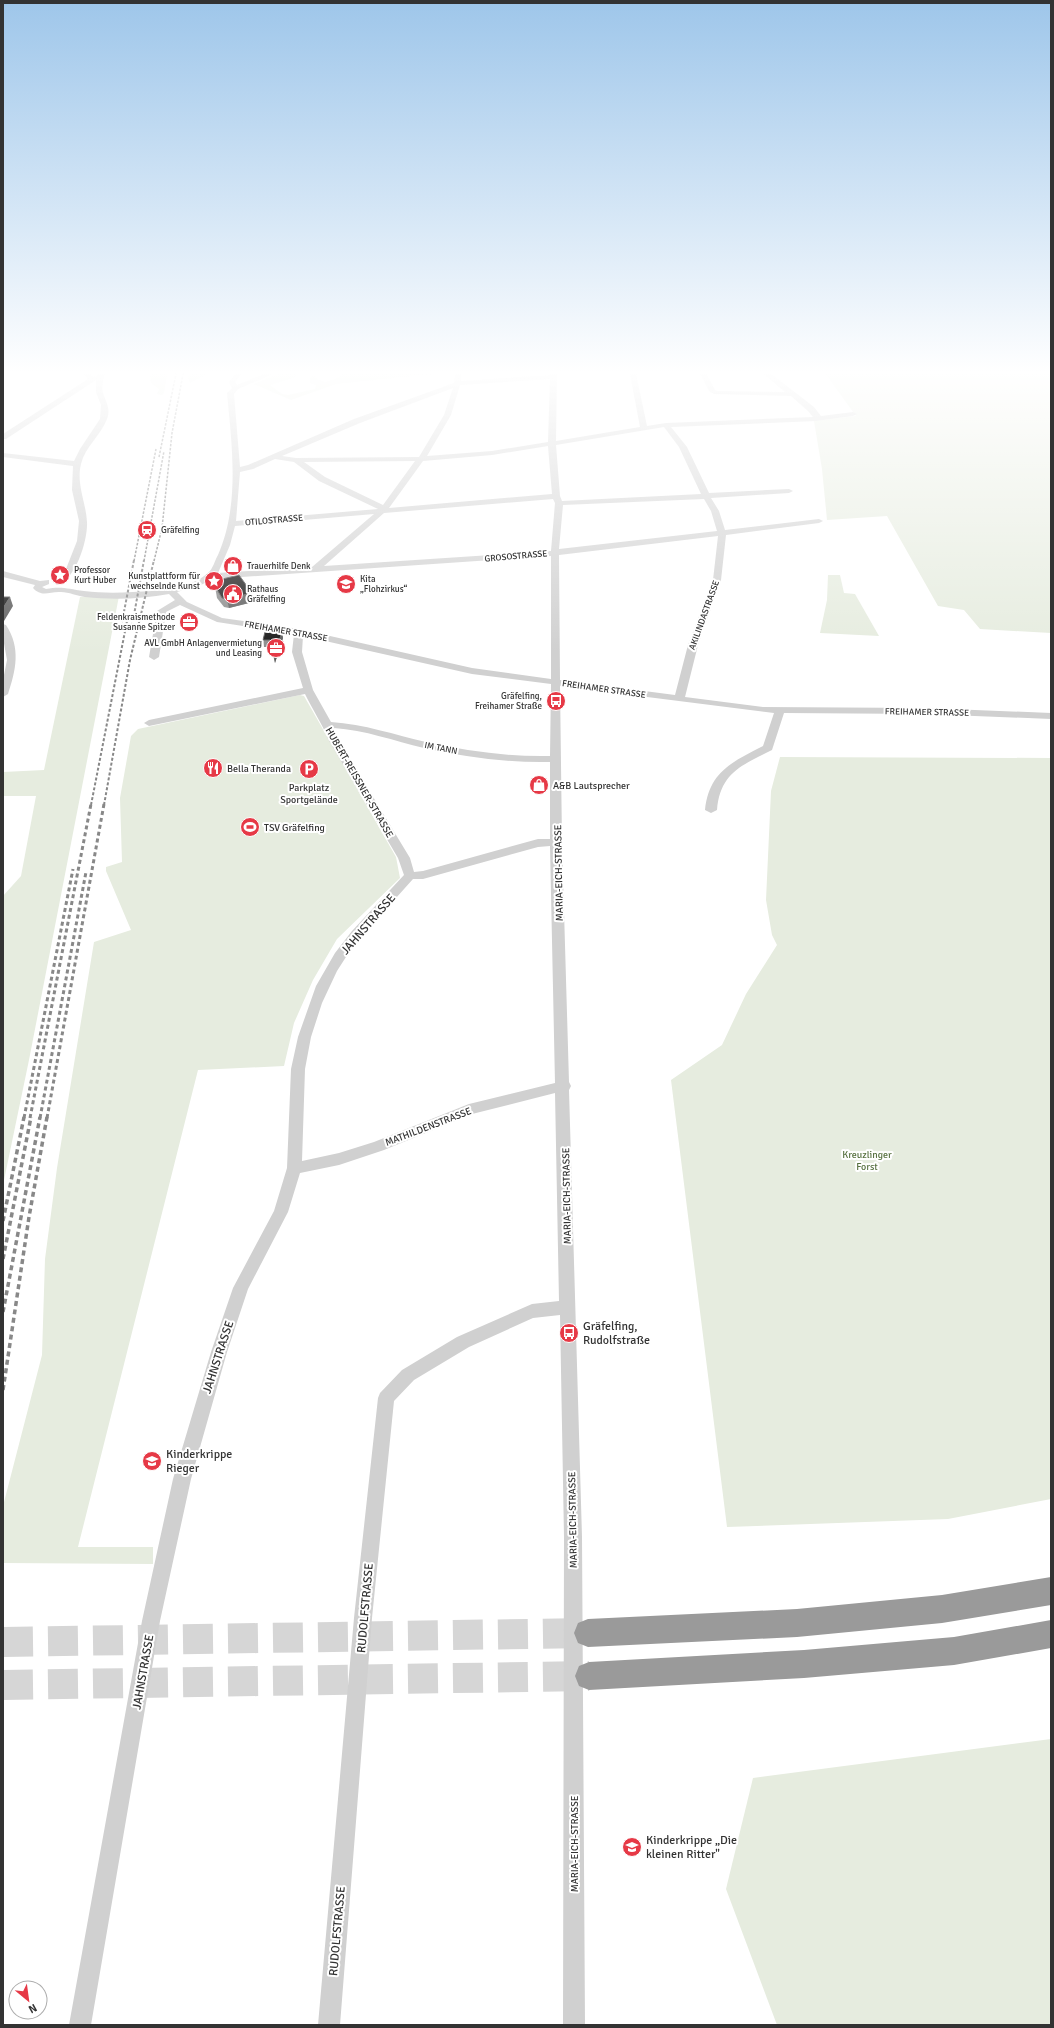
<svg xmlns="http://www.w3.org/2000/svg" width="1054" height="2028" font-family="Signika,sans-serif">
  <style>
    .green { fill: #e6ecdf }
    .lines { fill: none; stroke-linecap: round; stroke-linejoin: round }
    .highway-tunnel { stroke: #d6d6d6; stroke-width: 30; stroke-dasharray: 30 15; stroke-linecap: butt }
    .minor { fill: #d0d0d0; fill-rule: evenodd }
    .highway { fill: #9a9a9a; fill-rule: evenodd }
    .rail-far3 { stroke: #888; stroke-width: 1.5; stroke-dasharray: 2.5 1.5; stroke-linecap: butt }
    .rail-far2 { stroke: #888; stroke-width: 2; stroke-dasharray: 3 2; stroke-linecap: butt }
    .rail-far1 { stroke: #888; stroke-width: 3; stroke-dasharray: 4 3; stroke-linecap: butt }
    .rail { stroke: #888; stroke-width: 3.5; stroke-dasharray: 5 3.5; stroke-linecap: butt }
    .wall { fill: #8c8c8c }
    .shaded-wall { fill: #5f5f5f }
    .building { fill: #1a1a1a; stroke: #5f5f5f }
    .labels { text-anchor: middle; stroke-width: 4; stroke-linejoin: round; paint-order: stroke }
    .far-street-label { font-size: 9px; fill: #333; stroke: #fff }
    .far-poi-label { font-size: 9px; fill: #333; stroke: #fff; text-anchor: start }
    .poi-label { font-size: 10px; fill: #333; stroke: #fff; text-anchor: start }
    .street-label { font-size: 10px; fill: #333; stroke: #fff }
    .park-label { font-size: 10px; fill: #56703f; stroke: #fff }
    .near-street-label { font-size: 12px; fill: #333; stroke: #fff }
    .near-poi-label { font-size: 12px; fill: #333; stroke: #fff; text-anchor: start }
  </style>
  <rect width="100%" height="100%" fill="#fff"/>
  <!-- green -->
  <g class="green">
    <polygon points="150,369 168,369 164,393 162,395 157,394 159,389 151,383"/>
    <polygon points="191,369 209,369 205,375 190,383 188,378"/>
    <polygon points="289,369 314,369 297,373 296,377 270,385 282,394 288,395 315,389 316,385 310,383 310,377 314,375 317,379 325,382 335,379 350,369 450,369 450,372 336,384 291,400 254,384"/>
    <polygon points="822,369 1051,369 1051,633 980,629 964,610 938,606 887,516 827,520 822,469 814,421 856,416"/>
    <polygon points="828,575 840,575 844,593 855,594 879,636 820,633 827,600"/>
    <polygon points="119,596 29,1060 3,1185 3,896 21,876 36,796 3,796 3,772 44,770 80,597"/>
    <polygon points="300,695 304,696 396,857 400,878 337,939 313,980 294,1023 284,1066 198,1070 78,1547 153,1547 153,1564 3,1563 3,1506 42,1355 45,1259 57,1168 94,942 131,930 106,871 106,867 122,862 120,798 131,736 138,729"/>
    <polygon points="780,757 1051,758 1051,1499 948,1519 727,1527 671,1080 722,1045 746,994 777,945 772,935 766,900 771,791"/>
    <polygon points="1051,1739 1051,2025 777,2025 726,1889 753,1778"/>
  </g>
  <g class="lines">
    <!-- highway-tunnel -->
    <g class="highway-tunnel">
      <polyline points="3,1642 588,1633"/>
      <polyline points="3,1685 589,1676"/>
    </g>
    <!-- minor -->
    <g class="minor">
      <polygon points="4,369 12,369 3,375"/>
      <path d="M78 369H85L93 377 97 376 100 369H106C104 376 101 386 103 393 106 402 111 409 107 419 101 435 85 447 81 464 76 484 86 502 87 522 88 539 76 580 57 585L53 582 66 569 77 541 79 521 72 490 73 466 3 457V453L74 461 80 449 100 419 101 405 96 392V380L6 439H3V434L88 379Z"/>
      <path d="M239 369H246L235 382 237 385 276 369H285L238 389 234 394 240 467 248 465 354 419 454 383 456 369H462L461 381 550 375 551 369H557L556 441 640 427 629 369H635L647 426 666 423 813 417 808 411 791 396 714 394 709 391 698 369H704L715 390 717 391 785 392 758 369H765L814 407 821 416 853 412 857 414 853 416 816 421 671 427 687 447 709 493 789 489 793 491 789 493 711 498 719 511 725 530 819 519 823 521 819 523 726 535 721 580 698 645 685 697 763 707 925 708 1051 713V719L925 714 784 713 772 750C742 765 720 773 717 810L711 813 705 810C709 772 732 762 763 746L774 713 560 686 562 842 569 1082 571 1086 569 1090 582 1537 585 2025H563L564 1537 560 1315 533 1318 469 1347 414 1380 394 1401 372 1618 340 2025H318L354 1618 378 1398 380 1393 402 1370 457 1337 532 1304 559 1301 555 1093 472 1114 384 1150 339 1165 300 1173 288 1212 248 1289 227 1352 191 1479 160 1621 91 2025H69L142 1621 173 1479 211 1352 233 1288 274 1211 287 1168 291 1069 298 1037 316 986 335 953 352 931 404 875 398 858 328 739C322 723 312 709 305 694L149 726 144 723 149 720 303 688 292 652 294 634 217 622 180 605 166 612 159 657 154 660 149 657 157 611 175 600 169 594C142 599 113 600 85 597 77 596 69 592 61 592 50 591 42 598 33 588L35 585 3 577V571L40 581 49 580V584L42 587 46 589C62 586 68 589 84 591 100 593 117 593 133 592 157 591 188 590 208 573 213 569 215 560 218 555 240 505 232 446 227 393L232 388 229 382ZM550 379 548 442 492 451 427 456 451 415 460 385ZM453 388 444 415 419 457 296 458 282 456 360 423ZM664 427 679 447 701 494 562 501 560 496 556 445ZM548 446 552 494 389 508 423 461 492 455ZM275 459 294 462 319 481 378 509 236 521 240 472 253 469ZM415 461 383 505 325 477 304 462ZM553 499 555 503 551 551 324 566 384 513ZM704 499 711 511 717 531 559 549 563 505ZM374 514 312 567 218 573 230 545 235 526ZM718 536 713 580 688 645 675 695 560 680 559 555ZM551 556V679L472 668 299 629 222 618 187 602 177 592 201 585 212 579ZM303 636 472 674 551 684 550 756C509 757 467 751 426 742 395 735 364 724 331 722L313 690 302 652ZM334 728C365 730 394 741 424 748 465 757 508 763 550 762V839H538L423 871 414 872 410 858 338 739ZM550 846 555 1083 469 1104 374 1142 339 1153 302 1161 305 1069 311 1037 322 1003 337 971 353 946 413 879H423L538 847Z"/>
      <path d="M3 624 6 625C21 648 16 670 8 694L3 697V680L7 660 3 638Z"/>
    </g>
    <!-- highway -->
    <g class="highway">
      <polygon points="1051,1577 1051,1605 942,1623 797,1637 588,1647 578,1643 574,1633 578,1623 588,1619 797,1609 942,1595"/>
      <polygon points="1051,1620 1051,1648 954,1665 804,1678 589,1690 579,1686 575,1676 579,1666 589,1662 804,1650 954,1637"/>
    </g>
    <!-- rail-far3 -->
    <g class="rail-far3">
      <polyline points="159,457 177,369"/>
      <polyline points="134,561 156,449"/>
      <polyline points="144,561 164,451"/>
      <polyline points="154,561 162,528 172,433 184,369"/>
    </g>
    <!-- rail-far2 -->
    <g class="rail-far2">
      <polyline points="122,622 134,560"/>
      <polyline points="132,626 144,560"/>
      <polyline points="91,805 128,616"/>
      <polyline points="104,805 130,660 154,560"/>
    </g>
    <!-- rail-far1 -->
    <g class="rail-far1">
      <polyline points="24,1118 73,869"/>
      <polyline points="30,1118 91,804"/>
      <polyline points="40,1118 86,872"/>
      <polyline points="47,1118 104,804"/>
    </g>
    <!-- rail -->
    <g class="rail">
      <polyline points="3,1221 24,1117"/>
      <polyline points="3,1259 31,1117"/>
      <polyline points="3,1312 40,1117"/>
      <polyline points="3,1390 29,1217 47,1117"/>
    </g>
  </g>
  <!-- wall -->
  <g class="wall">
    <polygon points="802,369 815,369 815,372 804,372"/>
    <polygon points="214,581 253,602 229,608 224,607 217,598"/>
    <polygon points="282,632 283,638 275,663 271,647 264,647 263,640"/>
  </g>
  <!-- shaded-wall -->
  <g class="shaded-wall">
    <polygon points="252,593 253,602 229,608 227,599"/>
    <polygon points="10,597 13,606 4,621 3,619 3,608"/>
    <polygon points="282,632 283,638 275,663 274,657"/>
  </g>
  <!-- building -->
  <g class="building">
    <polygon points="239,575 252,593 227,599 222,598 216,588 219,588 214,581"/>
    <polygon points="3,597 10,597 3,608"/>
    <polygon points="265,632 282,632 274,657 270,640 263,640"/>
  </g>
  <!-- sky -->
  <linearGradient id="sky" x2="0" y2="1"><stop stop-color="#9ec6ea"/><stop offset="0.57" stop-color="#fff"/><stop offset="1" stop-color="#fff" stop-opacity="0"/></linearGradient>
  <rect width="1054" height="653" fill="url(#sky)"/>
  <!-- icons -->
  <defs>
    <g id="station-disc" transform="scale(1)"><circle r="9.5" fill="#e63946" stroke="#fff"/><path d="M-3-6H3Q5-6 5-4V2Q5 4 3 4L4.5 6H3L1.5 4h-3L-3 6H-4.5L-3 4Q-5 4-5 2V-4Q-5-6-3-6ZM-3.5-4v3h7v-3ZM-3.5 1v1.5H-2V1ZM2 1v1.5H3.5V1Z" fill="#fff"/></g>
    <g id="shop-disc" transform="scale(1)"><circle r="9.5" fill="#e63946" stroke="#fff"/><path d="M-5-2.5h2.3a2.7 3.5 0 0 1 5.4 0H5L5.5 6h-11ZM-1.5-2.5h3a1.5 2.3 0 0 0-3 0Z" fill="#fff"/></g>
    <g id="sight-disc" transform="scale(1)"><circle r="9.5" fill="#e63946" stroke="#fff"/><path d="M0-6L1.8-2.2L6-1.7L2.9 1.2L3.7 5.4L0 3.3L-3.7 5.4L-2.9 1.2L-6-1.7L-1.8-2.2Z" fill="#fff"/></g>
    <g id="school-disc" transform="scale(1)"><circle r="9.5" fill="#e63946" stroke="#fff"/><path d="M0-5L7-2L0 1L-7-2ZM-4 1L0 2.5L4 1V4Q0 6-4 4Z" fill="#fff"/></g>
    <g id="civic-disc" transform="scale(1)"><circle r="9.5" fill="#e63946" stroke="#fff"/><path d="M-.6-6.5H3V-4.5H.6V-3L4-1V1h2V6H-6V1h2V-1L-.6-3ZM-1.2 2.5V6h2.4V2.5Z" fill="#fff"/></g>
    <g id="office-disc" transform="scale(1)"><circle r="9.5" fill="#e63946" stroke="#fff"/><path d="M-6-3h4V-5.5h4V-3h4V5H-6ZM-1-4.5V-3h2v-1.5ZM-6 0V1H6V0Z" fill="#fff"/></g>
    <g id="bus-disc" transform="scale(1)"><circle r="9.5" fill="#e63946" stroke="#fff"/><path d="M-5-6H5V4H4V6H2V4H-2V6H-4V4H-5ZM-3.5-4V0h7V-4ZM-3.5 1.2v1.5H-2V1.2ZM2 1.2v1.5H3.5V1.2Z" fill="#fff"/></g>
    <g id="restaurant-disc" transform="scale(1)"><circle r="9.5" fill="#e63946" stroke="#fff"/><path d="M-5-6h1v4h1v-4h1v4h1v-4h1v5L-1.5 .5V6h-2V.5L-5-1ZM5-6V6H3V1.5H1.5Q1.5-4 5-6Z" fill="#fff"/></g>
    <g id="parking-disc" transform="scale(1)"><circle r="9.5" fill="#e63946" stroke="#fff"/><path d="M-3.5-5.5H1a3.5 3.5 0 0 1 0 7H-1V5.5H-3.5ZM-1-3.4V-.6H.8a1.4 1.4 0 0 0 0-2.8Z" fill="#fff"/></g>
    <g id="stadium-disc" transform="scale(1)"><circle r="9.5" fill="#e63946" stroke="#fff"/><path d="M0-5a6.5 5 0 1 0 0 10a6.5 5 0 1 0 0-10ZM-3.5-1.8h7v3.6h-7Z" fill="#fff"/></g>
  </defs>
  <g fill-rule="evenodd">
    <use href="#station-disc" x="147" y="530"/>
    <use href="#shop-disc" x="233" y="566"/>
    <use href="#sight-disc" x="60" y="575"/>
    <use href="#sight-disc" x="214" y="581"/>
    <use href="#school-disc" x="346" y="584"/>
    <use href="#civic-disc" x="233" y="594"/>
    <use href="#office-disc" x="189" y="622"/>
    <use href="#office-disc" x="276" y="648"/>
    <use href="#bus-disc" x="556" y="701"/>
    <use href="#restaurant-disc" x="213" y="768"/>
    <use href="#parking-disc" x="309" y="769"/>
    <use href="#shop-disc" x="539" y="785"/>
    <use href="#stadium-disc" x="250" y="827"/>
    <use href="#bus-disc" x="569" y="1333"/>
    <use href="#school-disc" x="152" y="1461"/>
    <use href="#school-disc" x="632" y="1847"/>
  </g>
  <g class="labels">
    <!-- far-street labels -->
    <g class="far-street-label">
      <text transform="translate(274 520) rotate(-5)" y="3">OTILOSTRASSE</text>
      <text transform="translate(516 556) rotate(-5)" y="3">GROSOSTRASSE</text>
      <text transform="translate(704 615) rotate(-70)" y="3">AKILINDASTRASSE</text>
      <text transform="translate(286 631) rotate(10)" y="3">FREIHAMER STRASSE</text>
      <text transform="translate(604 689) rotate(8)" y="3">FREIHAMER STRASSE</text>
      <text transform="translate(927 712) rotate(1)" y="3">FREIHAMER STRASSE</text>
      <text transform="translate(441 748) rotate(11)" y="3">IM TANN</text>
    </g>
    <!-- far-poi labels -->
    <g class="far-poi-label">
      <text x="161" y="533">Gräfelfing</text>
      <text x="247" y="569">Trauerhilfe Denk</text>
      <text x="74" y="573">Professor<tspan x="74" dy="10">Kurt Huber</tspan></text>
      <text x="200" y="579" text-anchor="end">Kunstplattform für<tspan x="200" dy="10">wechselnde Kunst</tspan></text>
      <text x="360" y="582">Kita<tspan x="360" dy="10">„Flohzirkus“</tspan></text>
      <text x="247" y="592">Rathaus<tspan x="247" dy="10">Gräfelfing</tspan></text>
      <text x="175" y="620" text-anchor="end">Feldenkraismethode<tspan x="175" dy="10">Susanne Spitzer</tspan></text>
      <text x="262" y="646" text-anchor="end">AVL GmbH Anlagenvermietung<tspan x="262" dy="10">und Leasing</tspan></text>
      <text x="542" y="699" text-anchor="end">Gräfelfing,<tspan x="542" dy="10">Freihamer Straße</tspan></text>
    </g>
    <!-- poi labels -->
    <g class="poi-label">
      <text x="227" y="772">Bella Theranda</text>
      <text x="553" y="789">A&amp;B Lautsprecher</text>
      <text x="309" y="791" text-anchor="middle">Parkplatz<tspan x="309" dy="12">Sportgelände</tspan></text>
      <text x="264" y="831">TSV Gräfelfing</text>
    </g>
    <!-- street labels -->
    <g class="street-label">
      <text transform="translate(360 782) rotate(60)" y="4">HUBERT-REISSNER-STRASSE</text>
      <text transform="translate(558 873) rotate(-91)" y="4">MARIA-EICH-STRASSE</text>
      <text transform="translate(428 1126) rotate(-21)" y="4">MATHILDENSTRASSE</text>
      <text transform="translate(566 1196) rotate(-91)" y="4">MARIA-EICH-STRASSE</text>
      <text transform="translate(572 1520) rotate(-91)" y="4">MARIA-EICH-STRASSE</text>
      <text transform="translate(574 1844) rotate(-90)" y="4">MARIA-EICH-STRASSE</text>
    </g>
    <!-- park labels -->
    <g class="park-label">
      <text x="867" y="1158">Kreuzlinger<tspan x="867" dy="12">Forst</tspan></text>
    </g>
    <!-- near-street labels -->
    <g class="near-street-label">
      <text transform="translate(368 924) rotate(-49)" y="4">JAHNSTRASSE</text>
      <text transform="translate(218 1357) rotate(-72)" y="4">JAHNSTRASSE</text>
      <text transform="translate(365 1608) rotate(-85)" y="4">RUDOLFSTRASSE</text>
      <text transform="translate(143 1672) rotate(-80)" y="4">JAHNSTRASSE</text>
      <text transform="translate(337 1931) rotate(-85)" y="4">RUDOLFSTRASSE</text>
    </g>
    <!-- near-poi labels -->
    <g class="near-poi-label">
      <text x="583" y="1330">Gräfelfing,<tspan x="583" dy="14">Rudolfstraße</tspan></text>
      <text x="166" y="1458">Kinderkrippe<tspan x="166" dy="14">Rieger</tspan></text>
      <text x="646" y="1844">Kinderkrippe „Die<tspan x="646" dy="14">kleinen Ritter"</tspan></text>
    </g>
  </g>
  <!-- border -->
  <rect width="1054" height="2028" fill="none" stroke="#333333" stroke-width="8"/>
  <!-- north arrow -->
  <g transform="translate(28 2000) rotate(151)"><circle r="19" fill="#ffffff" stroke="#adadad"/>
  <path d="M0-3L7 15L0 10L-7 15Z" fill="#e63946"/>
  <text y="-6" font-size="11" font-weight="bold" text-anchor="middle" fill="#333333">N</text>
  </g>
</svg>
